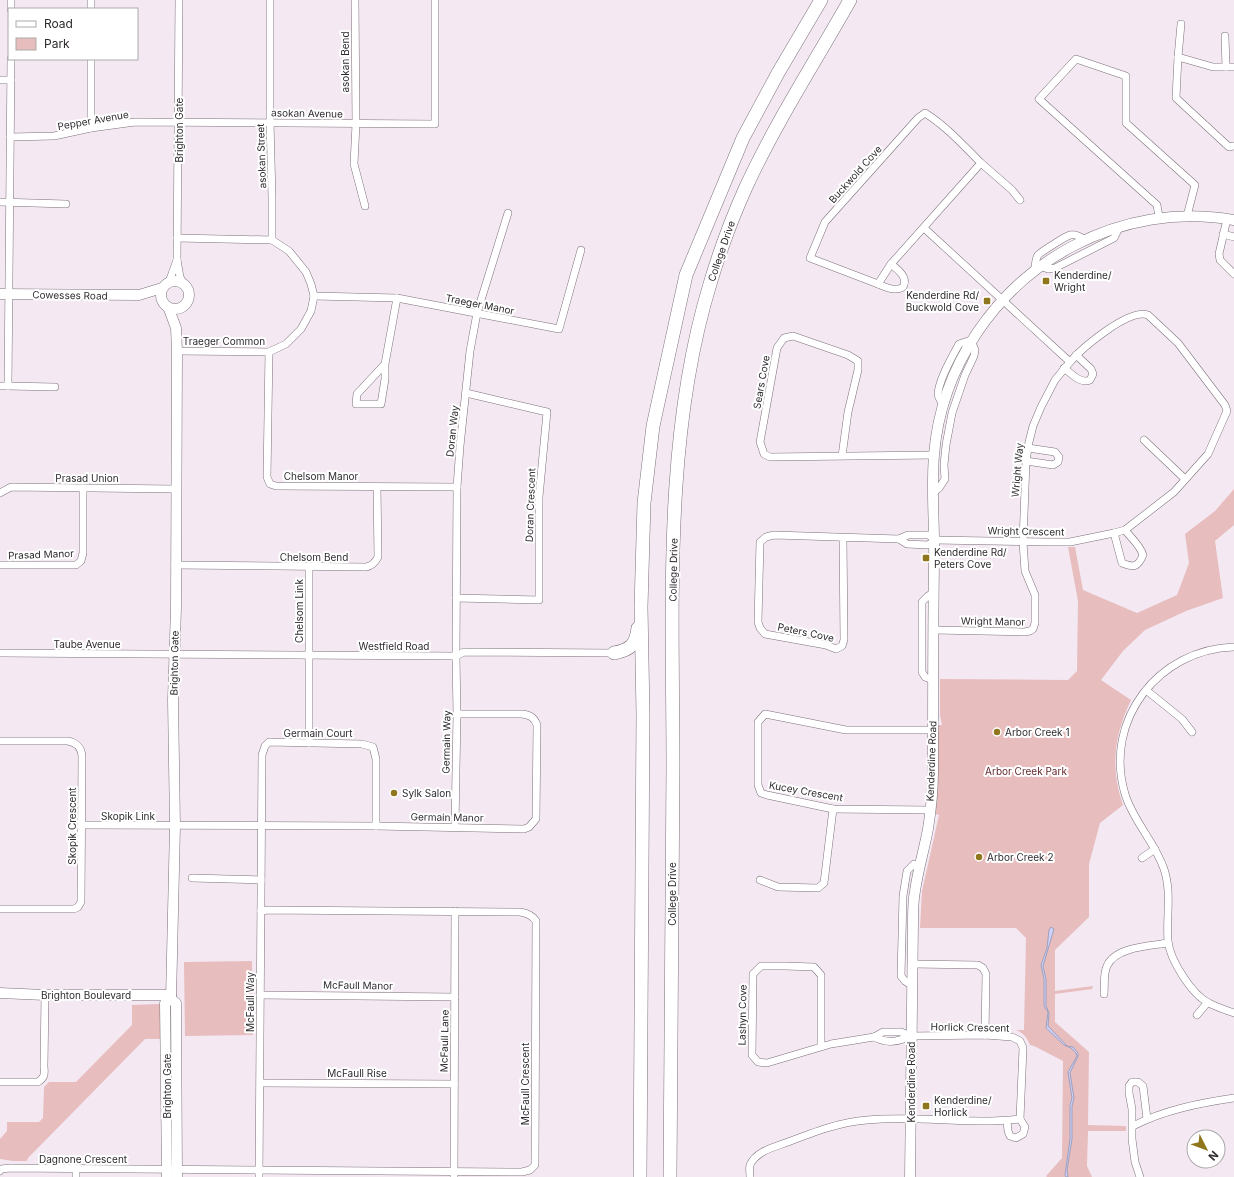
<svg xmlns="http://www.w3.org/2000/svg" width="1234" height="1177" font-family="Inter,sans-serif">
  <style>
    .green { fill: #e7bdbe }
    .water { fill: #ced2fa; stroke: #9ea0bd }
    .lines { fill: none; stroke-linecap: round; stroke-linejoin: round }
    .street-casing { stroke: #7b717a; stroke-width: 8 }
    .secondary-casing { stroke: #7b717a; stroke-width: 11 }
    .highway-casing { stroke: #7b717a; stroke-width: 14 }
    .street { stroke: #fff; stroke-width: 7 }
    .secondary { stroke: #fff; stroke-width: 10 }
    .highway { stroke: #fff; stroke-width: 13 }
    .poi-dot { fill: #8f751b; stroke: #fff; stroke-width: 1.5 }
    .labels { text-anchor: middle; stroke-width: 4; stroke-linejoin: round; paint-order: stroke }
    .street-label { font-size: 10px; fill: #2e2a2e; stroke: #fff }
    .poi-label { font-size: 10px; fill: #2e2a2e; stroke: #fff; text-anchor: start }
    .park-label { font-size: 10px; fill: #61272b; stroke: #fff }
  </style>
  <rect width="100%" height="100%" fill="#f4e9f3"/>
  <!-- green -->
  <g class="green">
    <path d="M1234 489V525L1215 541 1223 598 1186 611 1145 630 1123 651 1101 680 1131 700C1114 736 1110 767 1123 805L1100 823 1089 864V917L1055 950V991L1093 986 1092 989 1055 994V1022L1089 1052 1088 1125 1126 1126V1131H1088L1087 1166 1092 1177H1047L1046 1176 1062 1158 1063 1061 1034 1046 1030 1045C1027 1038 1024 1033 1016 1030H1024L1026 938 1016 928H920L922 891 939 815 935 814 938 725H942L940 715V679L1068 680 1077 671 1078 601 1068 547H1075L1083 590 1137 613 1177 595 1189 563 1185 534 1215 511Z"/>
    <polygon points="252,961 253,1035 185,1036 184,962"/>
    <polygon points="159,1004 161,1006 161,1039 145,1039 28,1158 27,1161 13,1161 0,1159 0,1139 7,1131 7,1122 39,1122 43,1118 44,1087 49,1082 76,1082 132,1025 132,1005"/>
  </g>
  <!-- water -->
  <polygon class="water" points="1051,927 1054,929 1043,966 1046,979 1046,1006 1049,1013 1048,1026 1067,1046 1073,1047 1078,1053 1078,1056 1070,1073 1074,1098 1072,1106 1072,1139 1067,1170 1068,1177 1066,1177 1065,1175 1070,1139 1070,1105 1072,1098 1068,1072 1077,1056 1076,1053 1071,1048 1064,1045 1046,1028 1048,1012 1044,1006 1044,979 1041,965 1047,948 1049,930"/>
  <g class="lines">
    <!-- street casing -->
    <g class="street-casing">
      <g id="street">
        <polyline points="91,0 91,9"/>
        <polyline points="179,0 177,260 180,277 183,283"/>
        <polyline points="270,0 270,122 272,197 272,240"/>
        <polyline points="355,0 356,124 354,164 365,206"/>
        <polyline points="11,9 11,0"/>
        <polyline points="1225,36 1226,67"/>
        <polyline points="1178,57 1181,24"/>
        <polyline points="91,59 91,128"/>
        <polyline points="1234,67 1213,67 1178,57 1176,98 1229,147 1234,146"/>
        <polyline points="0,80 11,80"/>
        <path d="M925 113C946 126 964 146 981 163L891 264 878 284 810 258 825 222 918 118Z"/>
        <polyline points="10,137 54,136 91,128 135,122 435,124 435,0"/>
        <polyline points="981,163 1012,190 1020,200"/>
        <polyline points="0,202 66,204"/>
        <polyline points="1159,217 1157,205 1039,99 1076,59 1126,76 1126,123 1195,185 1187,216"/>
        <polyline points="1227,219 1219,254 1220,260 1234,274"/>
        <path d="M924 228 1070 362C1082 348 1129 308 1148 315L1178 343 1225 405 1227 411 1208 454 1174 492 1125 530 1114 533 1070 542H1047L935 540"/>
        <polyline points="1223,234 1234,237"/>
        <polyline points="1041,266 1048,269 1055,268 1114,238 1119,228"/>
        <path d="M1035 271C1035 265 1035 260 1038 255 1041 252 1066 236 1070 235 1076 234 1081 237 1085 240"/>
        <polyline points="169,282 177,260"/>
        <path d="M878 284C883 286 890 290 896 289 899 289 903 288 904 285 907 276 897 269 891 264"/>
        <polyline points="314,296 397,298 559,329 581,250"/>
        <polyline points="177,351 269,352 286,344 301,329 311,311 314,296 311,284 306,272 289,251 272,240 177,238"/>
        <polyline points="269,352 267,477 270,484 276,486 457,487"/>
        <polyline points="385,364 385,379 381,404 356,404 357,394 385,364 397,298"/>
        <path d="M1064 368C1072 374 1080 384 1090 380L1093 374 1091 369 1076 355"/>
        <polyline points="0,386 8,386 11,59"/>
        <polyline points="8,386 55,387"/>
        <polyline points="1144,440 1185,479"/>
        <polyline points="842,456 848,412 858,370 858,361 848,355 793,336 784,338 777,348 760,442 764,454 770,457 934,455"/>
        <polyline points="1026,461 1053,465 1058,462 1059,457 1055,452 1028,448"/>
        <path d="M934 492 939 488 945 479 944 465 946 445 952 413 965 375 974 356 975 350 971 340 959 344C952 357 939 379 938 394 938 398 941 401 944 405"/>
        <polyline points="0,493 11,487 175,489"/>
        <path d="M1114 533 1122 563C1134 568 1138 567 1143 555 1140 545 1131 538 1125 530"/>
        <polyline points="843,538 844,640 842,646 836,649 826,645 765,634 760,628 758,622 760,542 766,537 774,535 899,539 908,535 929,535 935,540"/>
        <polyline points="899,539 907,544 928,545 935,540"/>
        <polyline points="0,565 76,565 81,561 83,553 83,488"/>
        <path d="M175 565 366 567C372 566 375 563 378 557L377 487"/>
        <polyline points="456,598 539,600 539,497 547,412 466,393"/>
        <polyline points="934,630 1024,632 1030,631 1033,629 1035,623 1035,595 1025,571 1023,542 1026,461 1029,442 1033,426 1041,407 1055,380 1070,362"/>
        <path d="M1234 647C1159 649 1103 720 1125 794 1133 821 1155 842 1164 869 1172 893 1166 917 1168 941 1170 960 1192 995 1209 1003 1216 1007 1226 1010 1234 1013"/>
        <polyline points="0,653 456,656 464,652 614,653"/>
        <polyline points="933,680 925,677 922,672 922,602 928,596 933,593"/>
        <polyline points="1146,690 1182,719 1192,732"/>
        <path d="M0 741H68C77 743 81 747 82 756L81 902 78 907 74 909H0"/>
        <polyline points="309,743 309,567"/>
        <polyline points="929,810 833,809 767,795 761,793 758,785 758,722 765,714 846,730 932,730"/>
        <path d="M82 825 376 826 524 829 529 827 536 819 537 725C534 717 530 715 522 714H457"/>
        <polyline points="455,827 457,714 456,656 457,487 460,446 470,351 477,313 508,213"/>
        <polyline points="1142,858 1155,849"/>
        <polyline points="192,878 261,880"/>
        <polyline points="760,880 778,887 818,888 824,883 833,809"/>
        <polyline points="913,964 978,965 983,968 986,974 985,1035"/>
        <polyline points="913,986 905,981 901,976 903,896 907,871 914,864 920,865"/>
        <path d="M1104 994C1105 985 1103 974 1107 966 1115 947 1150 946 1168 943"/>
        <polyline points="260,995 455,997"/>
        <polyline points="1197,1015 1207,1003"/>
        <path d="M874 1037C888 1044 897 1042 911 1036"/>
        <polyline points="821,1047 821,975 814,967 785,966 761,966 753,974 752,1055 758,1062 767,1063 831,1044 874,1037 883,1032 901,1032 911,1036 985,1035 1012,1037 1020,1041 1023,1048 1020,1119 1025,1127 1023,1134 1016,1138 1010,1136 1008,1131 1007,1121"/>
        <path d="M0 1082H38C44 1078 45 1075 44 1067L45 995"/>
        <polyline points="261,1083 454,1084"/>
        <path d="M1133 1126C1164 1110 1200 1103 1234 1098"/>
        <path d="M0 1171 1 1169 10 1168 522 1172 530 1170 535 1165 536 921C532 915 527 913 520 912L268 910 261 911"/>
        <polyline points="76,1177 76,1169"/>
        <polyline points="259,1177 262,755 265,746 269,742 362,744 373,747 376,759 376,826"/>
        <polyline points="454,1177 455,911"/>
        <path d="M750 1177C750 1173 749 1168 750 1165 756 1151 775 1147 788 1142 814 1132 840 1122 867 1120 918 1115 969 1125 1020 1119"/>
        <polyline points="1140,1177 1135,1162 1132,1139 1132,1109 1129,1093 1129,1086 1132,1082 1138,1082 1143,1086 1147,1119"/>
      </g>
    </g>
    <!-- secondary casing -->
    <g class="secondary-casing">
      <g id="secondary">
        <circle cx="175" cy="295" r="14"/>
        <polyline points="0,294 139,295 162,288"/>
        <polyline points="169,309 176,328 177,351 176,608 173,700 175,826 171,999"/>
        <polyline points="0,993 45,995 171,995"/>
        <polyline points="171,999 176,1003 177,1177"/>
        <polyline points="167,1177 165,1003 171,999"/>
        <path d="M910 1177 913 922C913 912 913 901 915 891 918 870 924 850 928 829 931 810 933 789 933 771 933 701 933 632 934 563 935 527 931 491 934 455 941 367 995 287 1073 246 1122 220 1179 210 1234 220"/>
      </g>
    </g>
    <!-- highway casing -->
    <g class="highway-casing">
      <g id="highway">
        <path d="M614 653C630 650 636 645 638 628"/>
        <polyline points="640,1177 643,714 641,607 644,503 653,426 686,275 743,138 778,73 821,0"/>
        <path d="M670 1177C671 1041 673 905 673 768 673 609 663 438 710 284 720 250 732 218 746 187 776 122 815 62 850 0"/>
      </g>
    </g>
    <!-- street -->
    <use href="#street" class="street"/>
    <!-- secondary -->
    <use href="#secondary" class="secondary"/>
    <!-- highway -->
    <use href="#highway" class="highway"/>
  </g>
  <!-- markers -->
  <g class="poi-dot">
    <rect x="1042" y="277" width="8" height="8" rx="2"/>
    <rect x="983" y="297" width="8" height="8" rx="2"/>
    <rect x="922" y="554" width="8" height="8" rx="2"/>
    <circle cx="997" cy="732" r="4"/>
    <circle cx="394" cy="793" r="4"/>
    <circle cx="979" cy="857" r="4"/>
    <rect x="922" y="1102" width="8" height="8" rx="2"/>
  </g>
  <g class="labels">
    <!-- street labels -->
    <g class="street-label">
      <text transform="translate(345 62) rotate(-90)" y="4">asokan Bend</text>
      <text transform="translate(307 113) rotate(1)" y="4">asokan Avenue</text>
      <text transform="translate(93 120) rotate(-10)" y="4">Pepper Avenue</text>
      <text transform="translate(179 130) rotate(-90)" y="4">Brighton Gate</text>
      <text transform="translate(261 156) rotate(-92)" y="4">asokan Street</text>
      <text transform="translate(855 174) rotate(-48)" y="4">Buckwold Cove</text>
      <text transform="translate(721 251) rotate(-71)" y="4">College Drive</text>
      <text transform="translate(70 295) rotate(1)" y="4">Cowesses Road</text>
      <text transform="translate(480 304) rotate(11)" y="4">Traeger Manor</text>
      <text x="224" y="345">Traeger Common</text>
      <text transform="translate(761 382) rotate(-80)" y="4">Sears Cove</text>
      <text transform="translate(452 431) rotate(-84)" y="4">Doran Way</text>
      <text transform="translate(1017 470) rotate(-85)" y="4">Wright Way</text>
      <text x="321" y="480">Chelsom Manor</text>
      <text x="87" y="482">Prasad Union</text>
      <text transform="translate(530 505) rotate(-88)" y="4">Doran Crescent</text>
      <text transform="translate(1026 531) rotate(1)" y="4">Wright Crescent</text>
      <text transform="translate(41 554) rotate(-2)" y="4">Prasad Manor</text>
      <text x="314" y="561">Chelsom Bend</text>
      <text transform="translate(673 570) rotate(-89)" y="4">College Drive</text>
      <text transform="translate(299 611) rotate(-90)" y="4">Chelsom Link</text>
      <text transform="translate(993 621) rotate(1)" y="4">Wright Manor</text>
      <text transform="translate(806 632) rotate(12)" y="4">Peters Cove</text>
      <text x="87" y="648">Taube Avenue</text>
      <text x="394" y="650">Westfield Road</text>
      <text transform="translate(174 663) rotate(-89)" y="4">Brighton Gate</text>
      <text x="318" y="737">Germain Court</text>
      <text transform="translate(446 742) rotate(-89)" y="4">Germain Way</text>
      <text transform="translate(931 761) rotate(-88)" y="4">Kenderdine Road</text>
      <text transform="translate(806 791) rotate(10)" y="4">Kucey Crescent</text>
      <text x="128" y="820">Skopik Link</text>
      <text transform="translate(447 817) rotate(1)" y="4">Germain Manor</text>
      <text transform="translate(72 826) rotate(-90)" y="4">Skopik Crescent</text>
      <text transform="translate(672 894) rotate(-90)" y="4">College Drive</text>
      <text transform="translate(358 985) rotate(1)" y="4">McFaull Manor</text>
      <text x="86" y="999">Brighton Boulevard</text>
      <text transform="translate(250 1002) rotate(-90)" y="4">McFaull Way</text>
      <text transform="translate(742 1015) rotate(-89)" y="4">Lashyn Cove</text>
      <text transform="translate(970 1027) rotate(1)" y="4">Horlick Crescent</text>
      <text transform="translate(444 1041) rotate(-89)" y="4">McFaull Lane</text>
      <text x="357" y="1077">McFaull Rise</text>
      <text transform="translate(911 1082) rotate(-90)" y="4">Kenderdine Road</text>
      <text transform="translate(525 1084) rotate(-90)" y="4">McFaull Crescent</text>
      <text transform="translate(167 1086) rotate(-90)" y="4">Brighton Gate</text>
      <text x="83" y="1163">Dagnone Crescent</text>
    </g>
    <!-- poi labels -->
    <g class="poi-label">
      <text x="1054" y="279">Kenderdine/<tspan x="1054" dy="12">Wright</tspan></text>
      <text x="979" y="299" text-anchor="end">Kenderdine Rd/<tspan x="979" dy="12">Buckwold Cove</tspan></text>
      <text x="934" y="556">Kenderdine Rd/<tspan x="934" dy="12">Peters Cove</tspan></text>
      <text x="1005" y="736">Arbor Creek 1</text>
      <text x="402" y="797">Sylk Salon</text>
      <text x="987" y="861">Arbor Creek 2</text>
      <text x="934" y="1104">Kenderdine/<tspan x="934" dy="12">Horlick</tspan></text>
    </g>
    <!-- park labels -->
    <g class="park-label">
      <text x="1026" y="775">Arbor Creek Park</text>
    </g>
  </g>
  <!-- legend -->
  <rect x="8" y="8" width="130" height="52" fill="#ffffff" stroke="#abaaab"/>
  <rect x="16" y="21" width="20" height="6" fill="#ffffff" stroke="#abaaab"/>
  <text x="44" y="28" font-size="12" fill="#2e2a2e">Road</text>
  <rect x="16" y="38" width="20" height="12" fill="#e7bdbe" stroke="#abaaab"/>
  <text x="44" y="48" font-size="12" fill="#2e2a2e">Park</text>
  <!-- north arrow -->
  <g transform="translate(1206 1149) rotate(132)"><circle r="19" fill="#ffffff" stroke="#abaaab"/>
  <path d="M0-3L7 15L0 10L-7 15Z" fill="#8f751b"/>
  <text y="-6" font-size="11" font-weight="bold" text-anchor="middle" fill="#2e2a2e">N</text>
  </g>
</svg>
